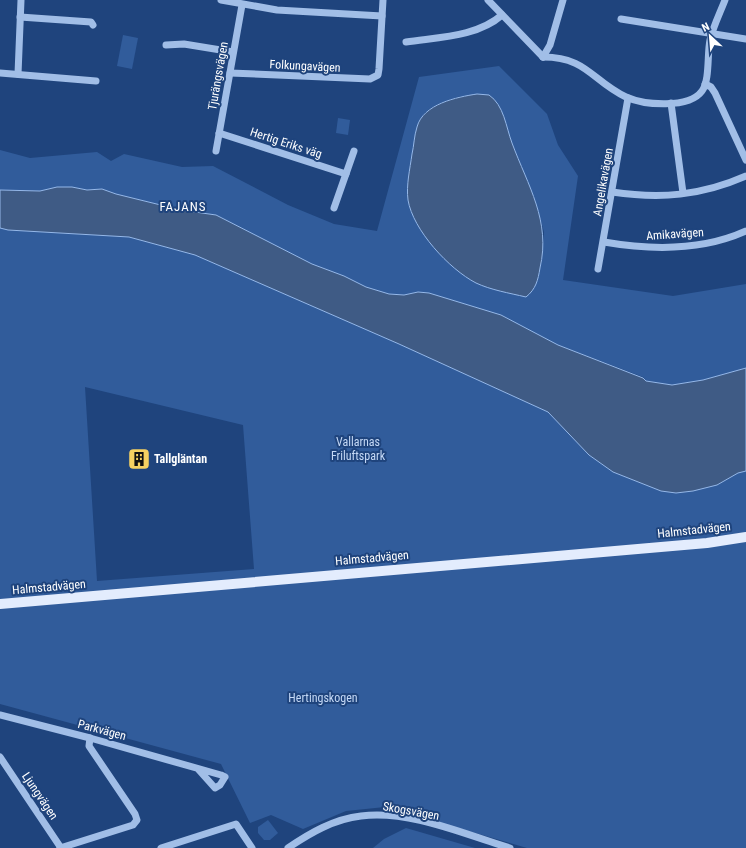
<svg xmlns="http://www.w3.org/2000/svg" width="746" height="848" font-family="'Roboto Condensed',sans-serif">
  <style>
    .green { fill: #315c9b; fill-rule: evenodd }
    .water { fill: #3f5b85; stroke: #95b8e9 }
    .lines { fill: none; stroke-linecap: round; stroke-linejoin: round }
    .minor { stroke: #a1bee7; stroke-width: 7 }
    .major { stroke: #e3ecfd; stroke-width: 10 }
    .labels { text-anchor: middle; stroke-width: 4; stroke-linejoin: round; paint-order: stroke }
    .street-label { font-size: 12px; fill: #fff; stroke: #1f447d }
    .park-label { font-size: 12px; fill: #c5d9f6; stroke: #1f447d }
    .poi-label { font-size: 12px; font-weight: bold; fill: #fff; stroke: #1f447d; text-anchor: start }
    .neighbourhood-label { font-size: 13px; letter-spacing: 1px; fill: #fff; stroke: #1f447d }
  </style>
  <rect width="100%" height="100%" fill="#1f447d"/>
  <!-- green -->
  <g class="green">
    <polygon points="123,35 138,38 132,69 117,66"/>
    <path d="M499 66 547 114 558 145 578 176 563 280 673 296 746 284V368L703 380 672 385 646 381 643 377 558 345 501 315 429 293 418 292 404 295 389 294 366 287 344 276 312 264 216 215 181 210 116 194 102 189 87 190 72 187H57L40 191 0 190V150L30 158 97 152 111 161 124 154 182 167 213 166 288 205 334 224 377 231 419 77ZM462 96 512 143 535 200 544 232 542 260 537 281C527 283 498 290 490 288 459 281 413 230 408 200 406 184 410 167 413 151 415 138 415 125 424 114 432 105 450 99 462 96Z"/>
    <polygon points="338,118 350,120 348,135 336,133"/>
    <path d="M0 228 8 230 129 237 195 255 399 344 548 412 589 455 613 472 661 491 676 493 693 491 717 485 738 473 746 471V848H527L385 807 346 811 303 829 271 815 250 823 221 764 0 704ZM85 387 243 425 254 569 97 581Z"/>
    <polygon points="268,820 278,833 270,840 264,840 258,833 258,827"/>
    <polygon points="406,828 475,848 373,848 384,839"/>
  </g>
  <!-- water -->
  <g class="water">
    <path d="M477 94 489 95C504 105 506 127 512 143 528 186 551 221 540 268 538 280 536 289 526 297 509 293 491 290 476 283 449 269 413 230 408 200 406 185 410 169 412 154 414 146 414 136 417 127 423 104 457 97 477 94Z"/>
    <polygon points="57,187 72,187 87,190 102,189 116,194 181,210 216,215 312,264 344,276 366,287 389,294 404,295 418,292 429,293 501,315 558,345 643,378 646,381 672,385 703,380 746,368 746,471 738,473 717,485 693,491 676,493 661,491 613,472 589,455 548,412 399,344 195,255 129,237 8,230 0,228 0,190 40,191"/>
  </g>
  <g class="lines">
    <!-- minor -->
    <g class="minor">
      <polyline points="221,0 277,10 382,16"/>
      <polyline points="488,0 543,57"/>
      <polyline points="20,17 91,22 93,25"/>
      <polyline points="621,19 746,39"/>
      <path d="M406 42C438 37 477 37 502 15"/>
      <polyline points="166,45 184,44 233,52"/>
      <path d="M543 57C587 57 592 81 626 97 644 105 689 109 702 91 710 80 707 54 710 40 713 27 720 13 725 0"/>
      <polyline points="543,57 550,45 563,0"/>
      <polyline points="0,73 96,81"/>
      <polyline points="230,73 370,79 378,75 379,69 383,0"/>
      <polyline points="18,74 21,0"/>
      <polyline points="705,84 711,87 715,93 746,160"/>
      <polyline points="671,103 683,193"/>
      <polyline points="219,133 346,174"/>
      <polyline points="216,151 242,5"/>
      <path d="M612 192C660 199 701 196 746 176"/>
      <polyline points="334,208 354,151"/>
      <path d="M604 242C650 250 702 251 746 231"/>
      <polyline points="598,269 628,98"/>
      <polyline points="0,715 90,738 221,775 225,777 220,785 215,788 198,769"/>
      <polyline points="0,757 61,848"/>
      <polyline points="60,848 133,825 137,820 135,814 89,746 90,738"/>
      <polyline points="161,848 236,824 252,848"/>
      <path d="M288 848C310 833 334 819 361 816 411 810 463 834 510 848"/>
    </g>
    <!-- major -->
    <polyline class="major" points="0,604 707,543 746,537"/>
  </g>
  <!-- icons -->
  <defs>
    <g id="building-square" transform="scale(1.15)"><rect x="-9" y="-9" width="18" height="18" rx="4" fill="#f6d161" stroke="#1f447d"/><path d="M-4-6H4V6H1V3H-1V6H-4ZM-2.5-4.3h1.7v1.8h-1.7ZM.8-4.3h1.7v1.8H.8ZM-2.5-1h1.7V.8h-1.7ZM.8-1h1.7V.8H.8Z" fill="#111"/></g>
  </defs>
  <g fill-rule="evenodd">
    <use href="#building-square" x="139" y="459"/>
  </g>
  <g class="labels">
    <!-- street labels -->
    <g class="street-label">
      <text transform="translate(305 66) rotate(3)" y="4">Folkungavägen</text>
      <text transform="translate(218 76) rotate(-80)" y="4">Tjurängsvägen</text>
      <text transform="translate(286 143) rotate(18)" y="4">Hertig Eriks väg</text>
      <text transform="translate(603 182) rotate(-80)" y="4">Angelikavägen</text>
      <text transform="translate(675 234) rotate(-4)" y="4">Amikavägen</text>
      <text transform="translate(694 530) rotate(-6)" y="4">Halmstadvägen</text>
      <text transform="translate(372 558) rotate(-5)" y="4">Halmstadvägen</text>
      <text transform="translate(49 587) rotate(-5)" y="4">Halmstadvägen</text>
      <text transform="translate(102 730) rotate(15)" y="4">Parkvägen</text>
      <text transform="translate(40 796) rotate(56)" y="4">Ljungvägen</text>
      <text transform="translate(411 811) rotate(10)" y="4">Skogsvägen</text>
    </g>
    <!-- park labels -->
    <g class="park-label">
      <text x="358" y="446">Vallarnas<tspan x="358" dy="14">Friluftspark</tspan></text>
      <text x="323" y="702">Hertingskogen</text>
    </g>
    <!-- poi labels -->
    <g class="poi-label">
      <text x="154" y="463">Tallgläntan</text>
    </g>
    <!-- neighbourhood labels -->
    <g class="neighbourhood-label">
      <text x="183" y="211">FAJANS</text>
    </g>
  </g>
  <!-- north arrow -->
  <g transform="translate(710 36) rotate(334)" stroke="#1f447d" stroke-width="3" paint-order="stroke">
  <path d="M0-3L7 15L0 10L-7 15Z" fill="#ffffff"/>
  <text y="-6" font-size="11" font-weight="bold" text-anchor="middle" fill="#ffffff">N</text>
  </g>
</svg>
